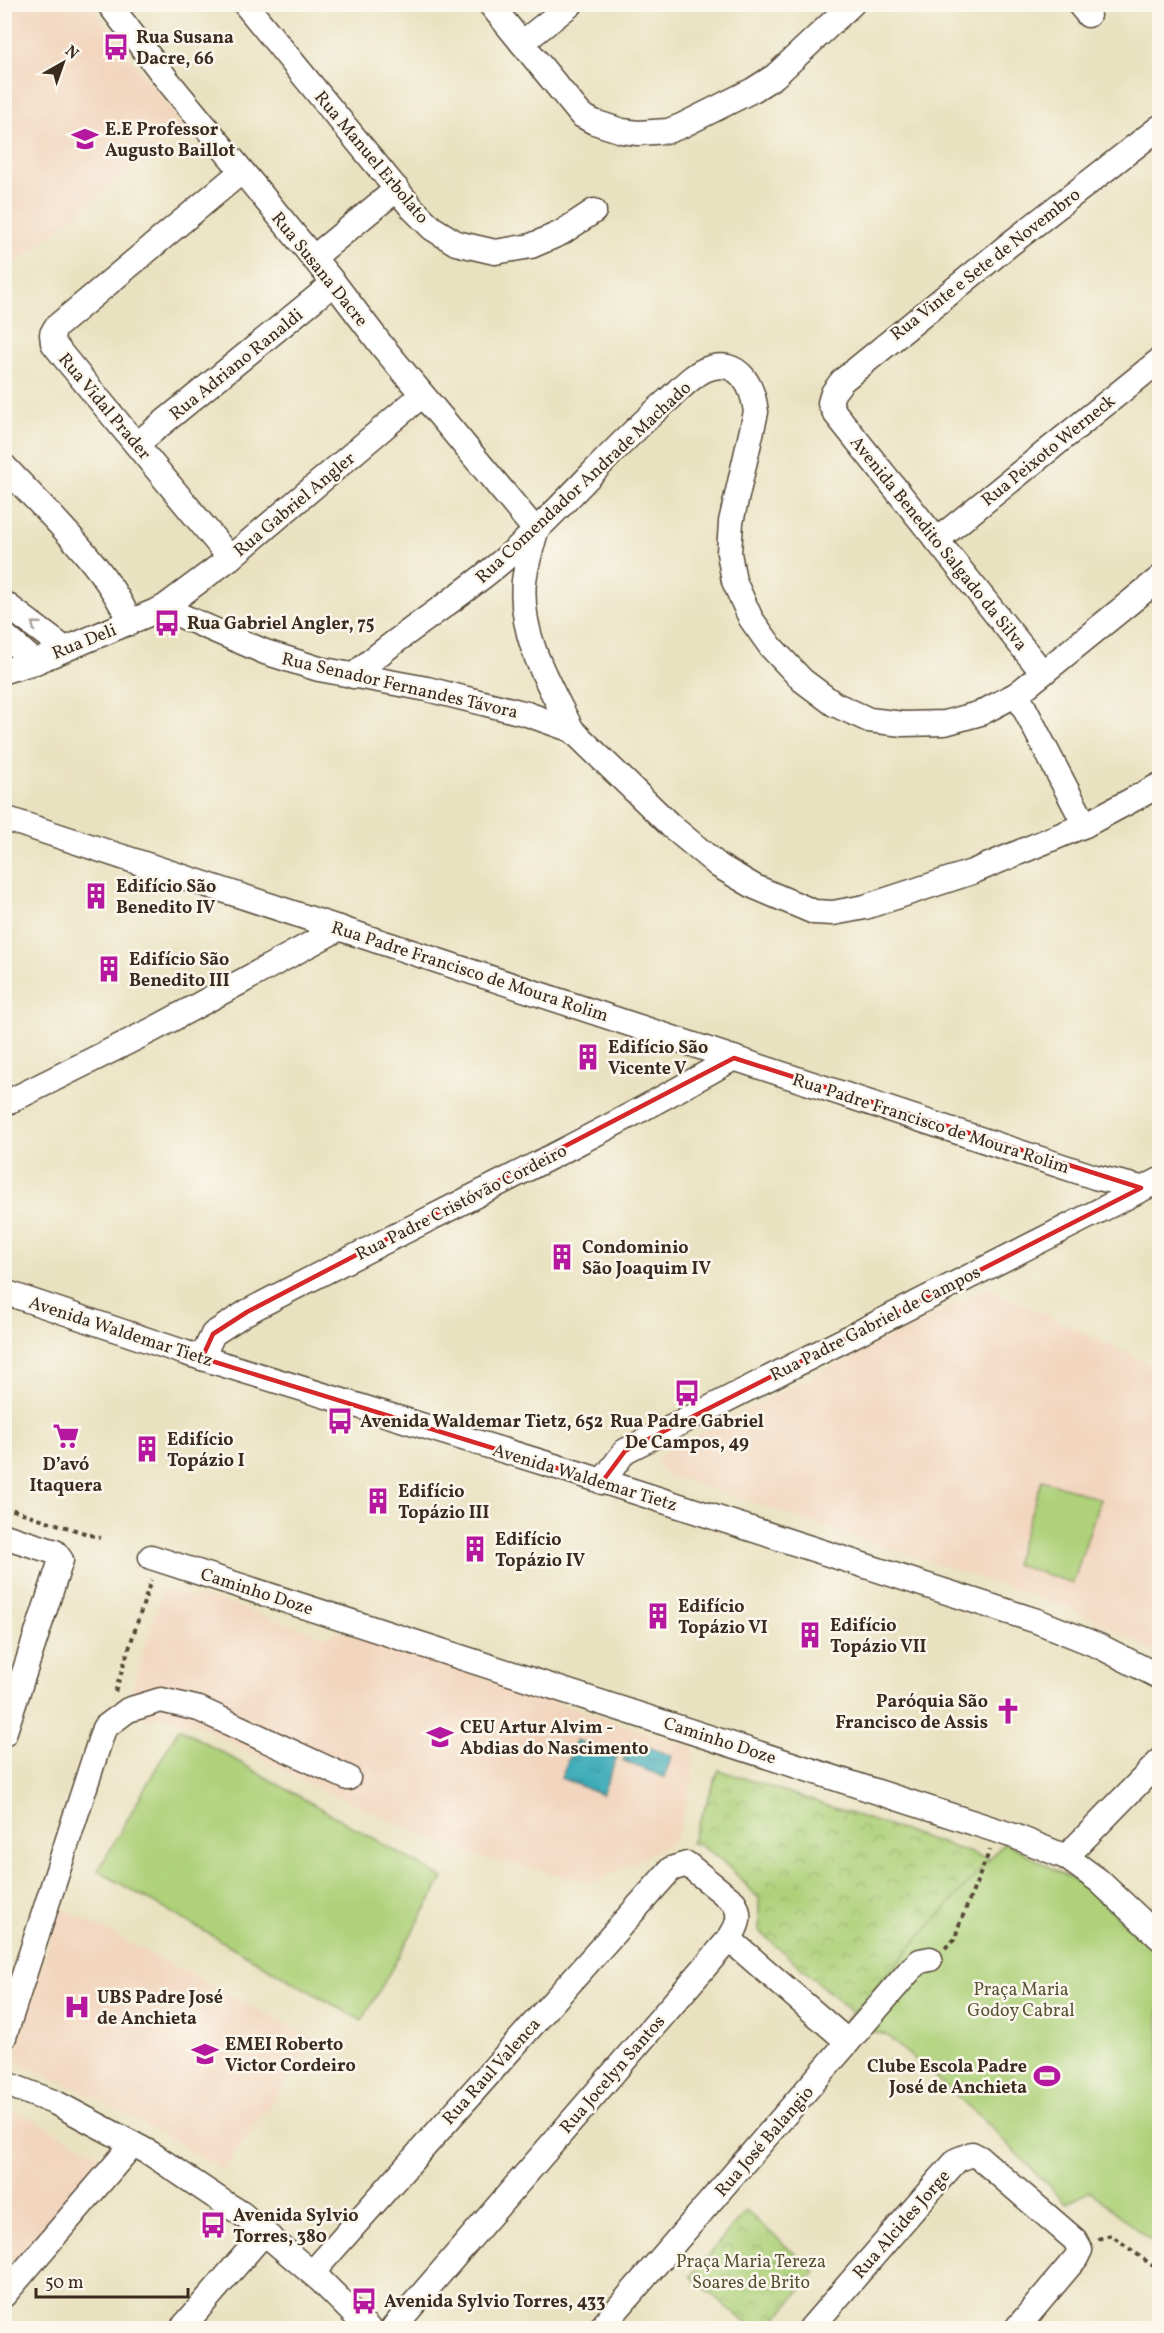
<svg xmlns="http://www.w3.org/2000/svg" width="1164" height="2333" font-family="Vollkorn,serif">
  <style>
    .built { fill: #f2d5be }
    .park { fill: url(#park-crowns); stroke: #747e4c; stroke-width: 1.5 }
    .pitch { fill: #aed17a; stroke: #747e4c; stroke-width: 1.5 }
    .water { fill: url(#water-ripples); stroke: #3b6a6b; stroke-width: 1.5 }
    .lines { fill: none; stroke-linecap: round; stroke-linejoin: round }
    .minor-casing { stroke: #554636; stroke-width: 27 }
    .path { stroke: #554636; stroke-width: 4; stroke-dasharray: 4.5 4.5; stroke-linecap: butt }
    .minor { stroke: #fff; stroke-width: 24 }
    .oneway { stroke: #a79f9a }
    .marked { fill: none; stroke: #d62828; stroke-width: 4.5; stroke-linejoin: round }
    .labels { text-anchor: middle; stroke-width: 5; stroke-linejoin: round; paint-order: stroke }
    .poi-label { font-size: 18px; font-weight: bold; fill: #3b2a1e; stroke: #fbf7ec; text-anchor: start }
    .street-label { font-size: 18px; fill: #3b2a1e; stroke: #fbf7ec }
    .park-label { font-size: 18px; fill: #585435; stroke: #fbf7ec }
  </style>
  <defs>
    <pattern id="park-crowns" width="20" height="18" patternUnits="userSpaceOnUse" patternTransform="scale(1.5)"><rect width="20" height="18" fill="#aed17a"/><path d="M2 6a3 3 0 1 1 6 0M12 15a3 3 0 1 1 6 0" fill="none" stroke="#8faa63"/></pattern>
    <pattern id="water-ripples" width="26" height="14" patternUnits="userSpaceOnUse" patternTransform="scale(1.5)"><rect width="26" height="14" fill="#3babb8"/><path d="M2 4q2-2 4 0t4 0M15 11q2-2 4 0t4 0" fill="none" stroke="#338b95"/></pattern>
  </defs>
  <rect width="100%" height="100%" fill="#fbf7ec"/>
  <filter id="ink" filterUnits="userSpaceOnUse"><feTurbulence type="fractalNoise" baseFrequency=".0167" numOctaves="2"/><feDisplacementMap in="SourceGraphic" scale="12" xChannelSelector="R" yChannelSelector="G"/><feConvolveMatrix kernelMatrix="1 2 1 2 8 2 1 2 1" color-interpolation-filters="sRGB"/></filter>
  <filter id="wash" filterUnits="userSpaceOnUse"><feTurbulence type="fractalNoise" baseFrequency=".008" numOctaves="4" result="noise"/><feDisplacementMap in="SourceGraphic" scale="24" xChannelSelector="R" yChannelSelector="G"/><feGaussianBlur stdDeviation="1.35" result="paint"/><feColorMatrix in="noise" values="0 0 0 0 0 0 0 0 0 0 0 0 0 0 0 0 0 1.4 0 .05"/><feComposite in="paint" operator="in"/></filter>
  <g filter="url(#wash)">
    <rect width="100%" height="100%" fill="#e9e2c1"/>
    <!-- built -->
    <g class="built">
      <polygon points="5,4 90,5 183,126 5,273"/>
      <polygon points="988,1288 1159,1368 1159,1655 1112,1628 1067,1607 666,1474 657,1465 659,1458 665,1451"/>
      <polygon points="163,1589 189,1597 212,1598 326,1637 339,1631 694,1748 693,1778 676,1840 594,1883 467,1854 303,1781 199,1725 161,1716 145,1721 130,1696"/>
      <polygon points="60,1907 316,2040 223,2171 162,2134 86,2093 12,2061"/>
      <polygon points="5,2109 30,2118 99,2155 101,2160 101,2165 5,2273"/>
    </g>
    <!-- park -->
    <g class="park">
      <path d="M719 1770 995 1861 885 2026 853 2013 759 1931V1899C743 1882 714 1847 691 1843Z"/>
      <polygon points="746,2211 816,2272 768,2328 752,2328 690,2276"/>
    </g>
    <!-- pitch -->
    <g class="pitch">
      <polygon points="1042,1480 1100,1499 1073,1583 1014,1564"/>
      <polygon points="179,1728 443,1878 362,2021 98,1871"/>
      <polygon points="1005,1842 1089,1889 1159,1956 1159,2247 1090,2191 1066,2204 981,2117 886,2035 843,2023"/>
    </g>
    <!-- water -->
    <g class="water">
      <polygon points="576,1740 617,1757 602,1795 561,1778"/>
      <polygon points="631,1740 672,1756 664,1777 623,1761"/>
    </g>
  </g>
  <g filter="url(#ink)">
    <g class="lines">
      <!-- minor casing -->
      <g class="minor-casing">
        <g id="minor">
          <path d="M109 4 168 81 334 283 382 346 536 531C532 547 526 564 524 581 519 636 548 683 572 730"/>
          <polyline points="245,4 412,208 432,228 456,243 495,252 531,246 561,233 594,211"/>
          <polyline points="490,4 581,115 594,122 622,131 638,133 668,131 681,126 753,90 775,76 852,4"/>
          <polyline points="1079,4 1088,15"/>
          <polyline points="522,43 571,4"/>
          <polyline points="313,258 397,189"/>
          <polyline points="137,444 334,283"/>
          <path d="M4 466C44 509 109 569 130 623"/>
          <polyline points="937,540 1160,360"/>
          <polyline points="230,558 64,357 53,343 52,334 56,327 241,172"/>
          <polyline points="4,603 65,649"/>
          <polyline points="163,608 265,652 319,669 427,689 527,714 572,730 671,826 719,866 755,887 814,912 833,913 865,907 972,872 1085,825 1160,785"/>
          <polyline points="4,635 35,662"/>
          <polyline points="4,671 35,662 163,608 230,558 422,395"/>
          <polyline points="1043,673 835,413 830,403 833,393 842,381 1011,243 1160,127"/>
          <path d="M353 676C402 632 459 599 508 556 564 508 611 448 668 400 679 390 693 374 707 369 739 357 753 386 756 412L731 522 729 553 734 581 751 619 771 647 802 680 834 704 869 720 903 724 945 723 981 713 1017 694 1160 578"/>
          <polyline points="1017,694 1085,825"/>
          <polyline points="4,818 1095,1177 1141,1188"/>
          <polyline points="4,1104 154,1029 340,928"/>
          <polyline points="4,1292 186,1353 580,1474 1037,1621 1099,1646 1160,1677"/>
          <path d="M202 1358 213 1334 247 1312C409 1227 575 1149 734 1058"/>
          <polyline points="602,1482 625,1451 1160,1180"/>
          <polyline points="4,1536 55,1552 61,1560 4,1734"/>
          <polyline points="151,1557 1014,1836 1066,1857 1098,1880 1160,1938"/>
          <polyline points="1066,1857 1160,1761"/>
          <polyline points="4,2037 104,1728 128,1710 161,1700 199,1709 348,1778"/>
          <polyline points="4,2083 56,2103 150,2153 223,2202 242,2214 320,2280 368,2328"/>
          <path d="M312 2273 671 1869 687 1864 734 1902C742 1916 738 1926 729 1939"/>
          <polyline points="4,2295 133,2144"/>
          <polyline points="182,2328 264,2233"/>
          <polyline points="393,2328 729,1939 848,2042"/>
          <polyline points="601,2328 911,1969 920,1961 930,1959"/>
          <polyline points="811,2328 939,2180 957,2160 972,2154 980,2158 1075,2240 1080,2250 1076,2258 1017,2328"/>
        </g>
      </g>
      <!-- path -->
      <g class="path">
        <polyline points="4,1507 100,1538"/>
        <polyline points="115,1692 151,1580"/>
        <polyline points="945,1948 956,1938 957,1930 990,1850"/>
        <polyline points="1098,2239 1111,2235 1160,2271"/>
      </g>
      <!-- minor -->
      <use href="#minor" class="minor"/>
    </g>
    <!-- one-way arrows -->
    <defs><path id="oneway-chevron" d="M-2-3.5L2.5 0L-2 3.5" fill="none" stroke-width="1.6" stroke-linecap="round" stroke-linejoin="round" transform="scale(1.5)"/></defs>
    <use class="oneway" href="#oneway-chevron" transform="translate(35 625) rotate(-142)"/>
  </g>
  <!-- marked area -->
  <path class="marked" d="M734 1058 1141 1188 625 1451 602 1482 202 1358 213 1334 247 1312Z"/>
  <!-- icons -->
  <defs>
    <g id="bus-bare" transform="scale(2.07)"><path d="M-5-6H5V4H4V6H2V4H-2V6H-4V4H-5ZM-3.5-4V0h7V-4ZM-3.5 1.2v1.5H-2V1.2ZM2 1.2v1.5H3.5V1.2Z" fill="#b5179e" stroke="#fbf7ec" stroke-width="2.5" paint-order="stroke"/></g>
    <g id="school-bare" transform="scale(2.07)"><path d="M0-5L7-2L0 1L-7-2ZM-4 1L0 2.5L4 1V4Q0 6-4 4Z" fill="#b5179e" stroke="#fbf7ec" stroke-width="2.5" paint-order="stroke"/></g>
    <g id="building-bare" transform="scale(2.07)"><path d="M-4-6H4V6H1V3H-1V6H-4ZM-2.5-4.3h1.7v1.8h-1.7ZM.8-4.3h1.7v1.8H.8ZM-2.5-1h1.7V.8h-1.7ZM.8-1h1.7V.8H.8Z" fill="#b5179e" stroke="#fbf7ec" stroke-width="2.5" paint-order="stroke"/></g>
    <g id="supermarket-bare" transform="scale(2.07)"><path d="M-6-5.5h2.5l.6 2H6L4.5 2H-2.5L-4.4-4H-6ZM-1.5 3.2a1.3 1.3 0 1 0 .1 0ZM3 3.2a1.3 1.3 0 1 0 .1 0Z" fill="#b5179e" stroke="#fbf7ec" stroke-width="2.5" paint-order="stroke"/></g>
    <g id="church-bare" transform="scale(2.07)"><path d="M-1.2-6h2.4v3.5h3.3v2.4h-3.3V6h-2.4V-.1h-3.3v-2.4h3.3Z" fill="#b5179e" stroke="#fbf7ec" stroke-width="2.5" paint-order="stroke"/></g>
    <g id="hospital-bare" transform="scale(2.07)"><path d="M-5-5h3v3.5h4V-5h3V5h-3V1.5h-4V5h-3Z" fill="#b5179e" stroke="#fbf7ec" stroke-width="2.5" paint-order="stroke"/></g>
    <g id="stadium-bare" transform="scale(2.07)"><path d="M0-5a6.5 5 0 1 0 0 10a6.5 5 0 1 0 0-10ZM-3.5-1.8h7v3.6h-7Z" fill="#b5179e" stroke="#fbf7ec" stroke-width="2.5" paint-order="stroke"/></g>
  </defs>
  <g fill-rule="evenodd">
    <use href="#bus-bare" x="116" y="47"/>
    <use href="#school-bare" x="85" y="139"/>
    <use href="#bus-bare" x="167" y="623"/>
    <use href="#building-bare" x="96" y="896"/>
    <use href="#building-bare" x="109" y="969"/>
    <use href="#building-bare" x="588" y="1057"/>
    <use href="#building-bare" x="562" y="1257"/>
    <use href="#bus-bare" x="687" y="1393"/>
    <use href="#bus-bare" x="340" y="1421"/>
    <use href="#supermarket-bare" x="66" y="1436"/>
    <use href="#building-bare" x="147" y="1449"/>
    <use href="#building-bare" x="378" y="1501"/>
    <use href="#building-bare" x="475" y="1549"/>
    <use href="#building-bare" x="658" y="1616"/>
    <use href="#building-bare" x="810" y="1635"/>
    <use href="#church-bare" x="1008" y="1711"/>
    <use href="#school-bare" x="440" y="1737"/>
    <use href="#hospital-bare" x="77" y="2007"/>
    <use href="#school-bare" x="205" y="2054"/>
    <use href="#stadium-bare" x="1047" y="2076"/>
    <use href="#bus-bare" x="213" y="2225"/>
    <use href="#bus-bare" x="364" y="2301"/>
  </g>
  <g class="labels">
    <!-- poi labels -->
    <g class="poi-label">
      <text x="136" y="43">Rua Susana<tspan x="136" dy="21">Dacre, 66</tspan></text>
      <text x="105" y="135">E.E Professor<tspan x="105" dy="21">Augusto Baillot</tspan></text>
      <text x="187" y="629">Rua Gabriel Angler, 75</text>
      <text x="116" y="892">Edifício São<tspan x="116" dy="21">Benedito IV</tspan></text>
      <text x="129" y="965">Edifício São<tspan x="129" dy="21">Benedito III</tspan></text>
      <text x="608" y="1053">Edifício São<tspan x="608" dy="21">Vicente V</tspan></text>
      <text x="582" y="1253">Condominio<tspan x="582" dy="21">São Joaquim IV</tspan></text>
      <text x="360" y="1427">Avenida Waldemar Tietz, 652</text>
      <text x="687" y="1427" text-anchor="middle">Rua Padre Gabriel<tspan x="687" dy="21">De Campos, 49</tspan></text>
      <text x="167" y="1445">Edifício<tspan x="167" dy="21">Topázio I</tspan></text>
      <text x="66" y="1470" text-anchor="middle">D’avó<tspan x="66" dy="21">Itaquera</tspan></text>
      <text x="398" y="1497">Edifício<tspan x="398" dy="21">Topázio III</tspan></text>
      <text x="495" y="1545">Edifício<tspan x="495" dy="21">Topázio IV</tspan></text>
      <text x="678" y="1612">Edifício<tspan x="678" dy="21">Topázio VI</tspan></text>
      <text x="830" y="1631">Edifício<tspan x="830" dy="21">Topázio VII</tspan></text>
      <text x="988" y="1707" text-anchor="end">Paróquia São<tspan x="988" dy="21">Francisco de Assis</tspan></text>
      <text x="460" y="1733">CEU Artur Alvim -<tspan x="460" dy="21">Abdias do Nascimento</tspan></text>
      <text x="97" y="2003">UBS Padre José<tspan x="97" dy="21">de Anchieta</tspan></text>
      <text x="225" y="2050">EMEI Roberto<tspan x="225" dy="21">Victor Cordeiro</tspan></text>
      <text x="1027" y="2072" text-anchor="end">Clube Escola Padre<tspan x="1027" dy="21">José de Anchieta</tspan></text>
      <text x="233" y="2221">Avenida Sylvio<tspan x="233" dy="21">Torres, 380</tspan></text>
      <text x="384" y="2307">Avenida Sylvio Torres, 433</text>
    </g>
    <!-- street labels -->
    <g class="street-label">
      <text transform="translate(372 157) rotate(50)" y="6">Rua Manuel Erbolato</text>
      <text transform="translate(985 264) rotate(-38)" y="6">Rua Vinte e Sete de Novembro</text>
      <text transform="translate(320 269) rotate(51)" y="6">Rua Susana Dacre</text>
      <text transform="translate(236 364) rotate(-39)" y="6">Rua Adriano Ranaldi</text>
      <text transform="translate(105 406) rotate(50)" y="6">Rua Vidal Prader</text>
      <text transform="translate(1048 450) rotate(-39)" y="6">Rua Peixoto Werneck</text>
      <text transform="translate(583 482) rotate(-43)" y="6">Rua Comendador Andrade Machado</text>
      <text transform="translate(294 504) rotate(-40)" y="6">Rua Gabriel Angler</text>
      <text transform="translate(939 543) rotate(51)" y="6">Avenida Benedito Salgado da Silva</text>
      <text transform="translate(84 641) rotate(-22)" y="6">Rua Deli</text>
      <text transform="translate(400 685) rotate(13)" y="6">Rua Senador Fernandes Távora</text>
      <text transform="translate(470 971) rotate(18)" y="6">Rua Padre Francisco de Moura Rolim</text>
      <text transform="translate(931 1123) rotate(18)" y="6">Rua Padre Francisco de Moura Rolim</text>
      <text transform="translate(461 1202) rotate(-27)" y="6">Rua Padre Cristóvão Cordeiro</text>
      <text transform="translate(875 1323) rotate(-27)" y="6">Rua Padre Gabriel de Campos</text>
      <text transform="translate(121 1331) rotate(18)" y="6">Avenida Waldemar Tietz</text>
      <text transform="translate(585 1477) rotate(17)" y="6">Avenida Waldemar Tietz</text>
      <text transform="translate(257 1591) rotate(18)" y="6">Caminho Doze</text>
      <text transform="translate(720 1740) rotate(18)" y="6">Caminho Doze</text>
      <text transform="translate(491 2071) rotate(-48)" y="6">Rua Raul Valenca</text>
      <text transform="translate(612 2074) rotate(-49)" y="6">Rua Jocelyn Santos</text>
      <text transform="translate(764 2141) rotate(-49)" y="6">Rua José Balangio</text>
      <text transform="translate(901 2224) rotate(-49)" y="6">Rua Alcides Jorge</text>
    </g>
    <!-- park labels -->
    <g class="park-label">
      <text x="1021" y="1995">Praça Maria<tspan x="1021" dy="21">Godoy Cabral</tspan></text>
      <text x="751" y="2267">Praça Maria Tereza<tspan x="751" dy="21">Soares de Brito</tspan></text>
    </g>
  </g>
  <!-- margin -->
  <rect width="1164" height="2333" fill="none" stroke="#fbf7ec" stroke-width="24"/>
  <!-- north arrow -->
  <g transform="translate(63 63) rotate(40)" stroke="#fbf7ec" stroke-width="4.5" paint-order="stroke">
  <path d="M0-4.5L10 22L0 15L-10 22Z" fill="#3b2a1e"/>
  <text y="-9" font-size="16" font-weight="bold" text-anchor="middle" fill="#3b2a1e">N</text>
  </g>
  <!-- scale -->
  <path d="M36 2288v9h152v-9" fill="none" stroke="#3b2a1e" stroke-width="3"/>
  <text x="45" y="2288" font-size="18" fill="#3b2a1e" stroke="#fbf7ec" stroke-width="4.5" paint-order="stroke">50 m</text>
</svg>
